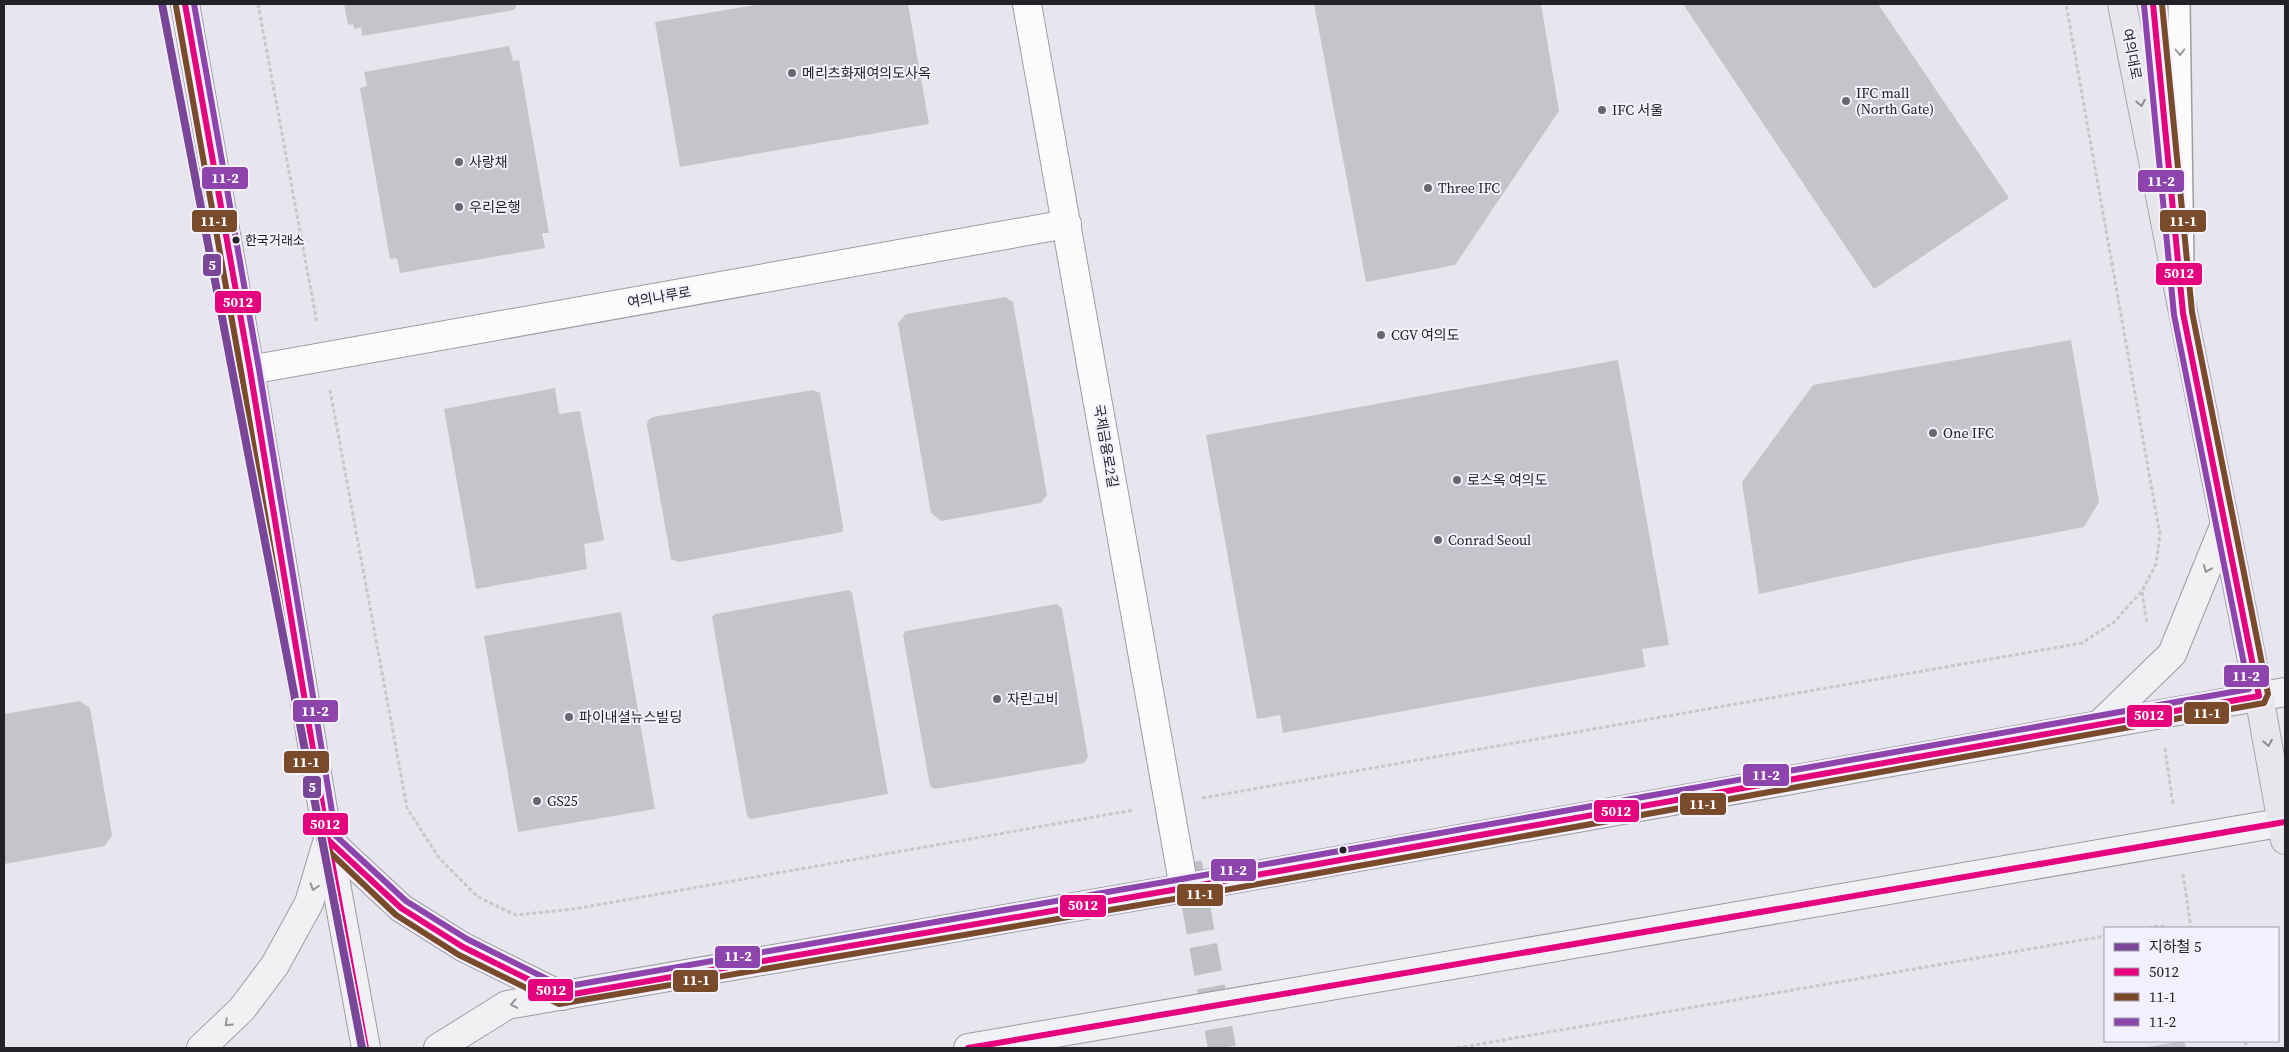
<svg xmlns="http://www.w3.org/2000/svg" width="2289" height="1052" font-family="'Source Serif 4','Noto Sans KR',serif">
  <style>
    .building { fill: #c5c4ca }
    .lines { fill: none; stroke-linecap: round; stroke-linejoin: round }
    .street-tunnel { stroke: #c0bfc6; stroke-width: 28; stroke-dasharray: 28 14; stroke-linecap: butt }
    .lane-casing { stroke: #9d9ca3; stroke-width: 24 }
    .street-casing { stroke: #9d9ca3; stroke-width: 30 }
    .secondary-casing { stroke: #9d9ca3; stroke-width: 30 }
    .primary-casing { stroke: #a7a5b0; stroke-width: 30 }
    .path { stroke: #c8c7ca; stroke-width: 3; stroke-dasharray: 4 2.5; stroke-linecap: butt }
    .lane { stroke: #fbfbfc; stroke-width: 21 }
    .street { stroke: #fbfbfc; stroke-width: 28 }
    .secondary { stroke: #f1f1f4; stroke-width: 28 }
    .primary { stroke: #e7e6eb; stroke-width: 28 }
    .bus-1-casing { stroke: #f3f0ff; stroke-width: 10 }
    .bus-2-casing { stroke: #f3f0ff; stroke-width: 10 }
    .bus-3-casing { stroke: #f3f0ff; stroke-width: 10 }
    .bus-1 { stroke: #e5007d; stroke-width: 6 }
    .bus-2 { stroke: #7a4b2a; stroke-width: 6 }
    .bus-3 { stroke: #8e44ad; stroke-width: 6 }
    .metro-1-casing { stroke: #f3f0ff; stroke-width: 11 }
    .metro-1 { stroke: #794698; stroke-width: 8 }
    .oneway { stroke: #9a999d }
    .oneway2 { stroke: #8f8e93 }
    .oneway3 { stroke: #949498 }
    .poi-dot { fill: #68676d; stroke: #f3f0ff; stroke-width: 2 }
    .bus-dot { fill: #232228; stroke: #f3f0ff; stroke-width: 2 }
    .labels { text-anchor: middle; stroke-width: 4; stroke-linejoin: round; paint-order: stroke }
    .bus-label { font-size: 13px; fill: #232228; stroke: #f3f0ff; text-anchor: start }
    .street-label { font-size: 14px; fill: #232228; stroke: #f3f0ff }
    .poi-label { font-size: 14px; fill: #232228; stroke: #f3f0ff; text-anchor: start }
    .line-badge { stroke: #f3f0ff; stroke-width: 2 }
    .badge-label { font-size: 14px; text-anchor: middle; font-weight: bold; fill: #fff }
  </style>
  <rect width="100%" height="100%" fill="#e7e6ee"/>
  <!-- building -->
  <g class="building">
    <polygon points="344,4 517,4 517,5 514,10 362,36 361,27 354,29 353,24 348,25"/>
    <polygon points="761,4 908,4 929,124 680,167 655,22"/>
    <polygon points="1314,4 1541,4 1559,111 1455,265 1366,282"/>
    <polygon points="1683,4 1878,4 2009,198 1874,289"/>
    <polygon points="509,46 513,61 519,60 549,233 542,233 545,248 400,273 397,258 390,259 360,88 367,86 364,72"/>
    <polygon points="1005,297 1013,302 1047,495 1041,503 941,521 931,513 898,323 906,314"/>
    <polygon points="2071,340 2099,502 2084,527 1938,555 1759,594 1742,482 1813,385"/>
    <polygon points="1618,360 1669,645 1642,649 1645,667 1283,733 1280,715 1257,719 1206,435"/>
    <polygon points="555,388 559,414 580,411 604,539 602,541 584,544 587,569 476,589 444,409"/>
    <polygon points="813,390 820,393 843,526 842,532 679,562 671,559 647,425 648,420 653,417"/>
    <polygon points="849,590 852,593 888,794 751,819 747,816 712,617 715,614"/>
    <polygon points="1057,604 1062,609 1088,757 1084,763 935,789 930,786 903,635 906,631"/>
    <polygon points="621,612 655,809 518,832 484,636"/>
    <polygon points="80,701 90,708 112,835 105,846 4,864 4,714"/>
    <polygon points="2184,1041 2186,1048 2147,1048 2147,1047"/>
  </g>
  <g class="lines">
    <!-- street-tunnel -->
    <polyline class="street-tunnel" points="1188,863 1222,1048"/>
    <!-- lane casing -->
    <g class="lane-casing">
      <g id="lane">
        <polyline points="2153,4 2172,201"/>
        <polyline points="2179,4 2183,266"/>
      </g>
    </g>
    <!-- street casing -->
    <g class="street-casing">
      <g id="street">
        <polyline points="1027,4 1184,888"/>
        <polyline points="250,370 1067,224"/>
      </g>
    </g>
    <!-- secondary casing -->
    <g class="secondary-casing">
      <g id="secondary">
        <polyline points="185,4 250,370 328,840 366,1048"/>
        <polyline points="2100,724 2172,654 2225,524"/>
        <polyline points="328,840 401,908 463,947 562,996"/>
        <polyline points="201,1048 242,1009 275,965 309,903 326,846"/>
        <polyline points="438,1048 507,1005 1184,888 2285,692"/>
        <polyline points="968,1048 2285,822"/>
      </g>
    </g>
    <!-- primary casing -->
    <g class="primary-casing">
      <polyline id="primary" points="2122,4 2259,696 2285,840"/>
    </g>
    <!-- path -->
    <g class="path">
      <polyline points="258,4 317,323"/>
      <polyline points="330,390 407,808 439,858 478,897 516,915 574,909 1134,810"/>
      <polyline points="2142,592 2147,623"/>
      <polyline points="2165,748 2173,806"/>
      <polyline points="1202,798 2082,643 2114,622 2142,591 2156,564 2160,535 2066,4"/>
      <polyline points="2183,874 2191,928"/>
      <polyline points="2148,928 2159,926 2172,928"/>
      <polyline points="2245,1041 2247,1048"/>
      <polyline points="1457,1048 2105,936"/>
    </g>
    <!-- lane -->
    <use href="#lane" class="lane"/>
    <!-- street -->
    <use href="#street" class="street"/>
    <!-- secondary -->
    <use href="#secondary" class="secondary"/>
    <!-- primary -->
    <use href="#primary" class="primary"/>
    <!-- bus-1 casing -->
    <g class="bus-1-casing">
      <g id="bus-1">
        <polyline points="185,4 250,370 328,840 366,1048"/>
        <polyline points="328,840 401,908 463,947 562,996 1184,888 2259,696 2183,313 2153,4"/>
        <polyline points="968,1048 2285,822"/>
      </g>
    </g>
    <!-- bus-2 casing -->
    <g class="bus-2-casing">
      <polyline id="bus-2" points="176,6 241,371 320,843 396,915 459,955 559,1004 1186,897 2264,703 2268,694 2192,312 2162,4"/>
    </g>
    <!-- bus-3 casing -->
    <g class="bus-3-casing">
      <polyline id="bus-3" points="194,4 259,369 336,836 406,901 467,939 563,987 1182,879 2249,689 2174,315 2144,5"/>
    </g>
    <!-- bus-1 -->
    <use href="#bus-1" class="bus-1"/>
    <!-- bus-2 -->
    <use href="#bus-2" class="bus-2"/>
    <!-- bus-3 -->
    <use href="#bus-3" class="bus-3"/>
    <!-- metro-1 casing -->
    <g class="metro-1-casing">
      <polyline id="metro-1" points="162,4 362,1048"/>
    </g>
    <!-- metro-1 -->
    <use href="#metro-1" class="metro-1"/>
  </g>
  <!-- one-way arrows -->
  <defs><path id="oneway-chevron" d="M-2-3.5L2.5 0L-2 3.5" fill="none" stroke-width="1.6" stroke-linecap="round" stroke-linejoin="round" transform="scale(1.25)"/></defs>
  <use class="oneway" href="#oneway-chevron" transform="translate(2180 52) rotate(89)"/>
  <g class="oneway2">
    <use href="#oneway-chevron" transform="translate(2141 103) rotate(79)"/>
    <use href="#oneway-chevron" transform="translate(2268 743) rotate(80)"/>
  </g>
  <g class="oneway3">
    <use href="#oneway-chevron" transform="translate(2207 569) rotate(112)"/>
    <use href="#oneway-chevron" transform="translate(314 887) rotate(106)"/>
    <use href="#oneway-chevron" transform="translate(514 1004) rotate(169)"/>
    <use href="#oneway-chevron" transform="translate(228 1023) rotate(136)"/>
  </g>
  <!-- markers -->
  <g class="poi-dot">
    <circle cx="792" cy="73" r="5"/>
    <circle cx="1846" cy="101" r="5"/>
    <circle cx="1602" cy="110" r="5"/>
    <circle cx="459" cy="162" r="5"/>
    <circle cx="1428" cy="188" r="5"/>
    <circle cx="459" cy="207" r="5"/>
    <circle cx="1381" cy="335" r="5"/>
    <circle cx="1933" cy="433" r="5"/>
    <circle cx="1457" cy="480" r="5"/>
    <circle cx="1438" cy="540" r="5"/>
    <circle cx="997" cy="699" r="5"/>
    <circle cx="569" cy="717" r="5"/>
    <circle cx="537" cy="801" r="5"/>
  </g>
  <g class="bus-dot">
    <circle cx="236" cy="240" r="4.5"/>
    <circle cx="1343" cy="850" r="4.5"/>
  </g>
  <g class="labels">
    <!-- bus labels -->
    <g class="bus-label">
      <text x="245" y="245">한국거래소</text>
    </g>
    <!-- street labels -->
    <g class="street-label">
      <text transform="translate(2132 54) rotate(79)" y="5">여의대로</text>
      <text transform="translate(659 297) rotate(-10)" y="5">여의나루로</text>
      <text transform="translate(1106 446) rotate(80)" y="5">국제금융로2길</text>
    </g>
    <!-- poi labels -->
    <g class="poi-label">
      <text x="802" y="78">메리츠화재여의도사옥</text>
      <text x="1856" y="98">IFC mall<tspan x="1856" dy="16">(North Gate)</tspan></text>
      <text x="1612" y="115">IFC 서울</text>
      <text x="469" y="167">사랑채</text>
      <text x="1438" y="193">Three IFC</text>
      <text x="469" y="212">우리은행</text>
      <text x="1391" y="340">CGV 여의도</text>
      <text x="1943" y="438">One IFC</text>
      <text x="1467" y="485">로스옥 여의도</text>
      <text x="1448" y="545">Conrad Seoul</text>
      <text x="1007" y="704">자린고비</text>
      <text x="579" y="722">파이내셜뉴스빌딩</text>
      <text x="547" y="806">GS25</text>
    </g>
  </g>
  <g class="line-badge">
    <rect x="201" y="166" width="48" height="24" rx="5" fill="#8e44ad"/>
    <rect x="2137" y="169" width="48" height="24" rx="5" fill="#8e44ad"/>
    <rect x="191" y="209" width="47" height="24" rx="5" fill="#7a4b2a"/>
    <rect x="2159" y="209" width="48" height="24" rx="5" fill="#7a4b2a"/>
    <rect x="202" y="253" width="20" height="24" rx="5" fill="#794698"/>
    <rect x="2155" y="262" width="48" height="24" rx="5" fill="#e5007d"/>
    <rect x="214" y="290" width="48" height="24" rx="5" fill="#e5007d"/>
    <rect x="2223" y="664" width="47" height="24" rx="5" fill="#8e44ad"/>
    <rect x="292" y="699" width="47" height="24" rx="5" fill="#8e44ad"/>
    <rect x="2183" y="701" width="47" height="24" rx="5" fill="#7a4b2a"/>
    <rect x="2126" y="704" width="47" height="24" rx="5" fill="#e5007d"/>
    <rect x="283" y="750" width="47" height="24" rx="5" fill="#7a4b2a"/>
    <rect x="1742" y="763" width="48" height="24" rx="5" fill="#8e44ad"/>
    <rect x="302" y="775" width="20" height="24" rx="5" fill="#794698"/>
    <rect x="1679" y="792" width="48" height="24" rx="5" fill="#7a4b2a"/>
    <rect x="1593" y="799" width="47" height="24" rx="5" fill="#e5007d"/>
    <rect x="302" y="812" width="47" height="24" rx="5" fill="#e5007d"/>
    <rect x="1210" y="858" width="47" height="24" rx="5" fill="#8e44ad"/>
    <rect x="1176" y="883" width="48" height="24" rx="5" fill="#7a4b2a"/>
    <rect x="1059" y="894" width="48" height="24" rx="5" fill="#e5007d"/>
    <rect x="714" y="945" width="47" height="24" rx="5" fill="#8e44ad"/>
    <rect x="672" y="969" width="47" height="24" rx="5" fill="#7a4b2a"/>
    <rect x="527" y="978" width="47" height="24" rx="5" fill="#e5007d"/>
  </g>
  <g class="badge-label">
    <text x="225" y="183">11-2</text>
    <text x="2161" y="186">11-2</text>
    <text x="214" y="226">11-1</text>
    <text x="2183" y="226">11-1</text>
    <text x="212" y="270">5</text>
    <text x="2179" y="278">5012</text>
    <text x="238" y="307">5012</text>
    <text x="2246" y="681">11-2</text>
    <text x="315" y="716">11-2</text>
    <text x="2207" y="718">11-1</text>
    <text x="2149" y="720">5012</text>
    <text x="306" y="767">11-1</text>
    <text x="1766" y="780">11-2</text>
    <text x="312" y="792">5</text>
    <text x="1703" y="809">11-1</text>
    <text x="1616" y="816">5012</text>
    <text x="325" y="829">5012</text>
    <text x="1233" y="875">11-2</text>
    <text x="1200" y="899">11-1</text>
    <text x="1083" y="910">5012</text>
    <text x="738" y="961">11-2</text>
    <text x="696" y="985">11-1</text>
    <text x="551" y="995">5012</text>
  </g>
  <!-- border -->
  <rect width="2289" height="1052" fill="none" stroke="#232228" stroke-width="10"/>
  <!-- legend -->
  <rect x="2104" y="927" width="175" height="115" fill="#f3f0ff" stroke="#a09ea9"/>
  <rect x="2114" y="943" width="25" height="8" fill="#794698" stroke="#a09ea9"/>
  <text x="2149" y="952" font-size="15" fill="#232228">지하철 5</text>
  <rect x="2114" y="968" width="25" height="8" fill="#e5007d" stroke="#a09ea9"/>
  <text x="2149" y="977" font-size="15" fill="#232228">5012</text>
  <rect x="2114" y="993" width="25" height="8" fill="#7a4b2a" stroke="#a09ea9"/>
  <text x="2149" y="1002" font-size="15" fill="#232228">11-1</text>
  <rect x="2114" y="1018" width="25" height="8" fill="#8e44ad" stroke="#a09ea9"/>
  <text x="2149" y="1027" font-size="15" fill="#232228">11-2</text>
</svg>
